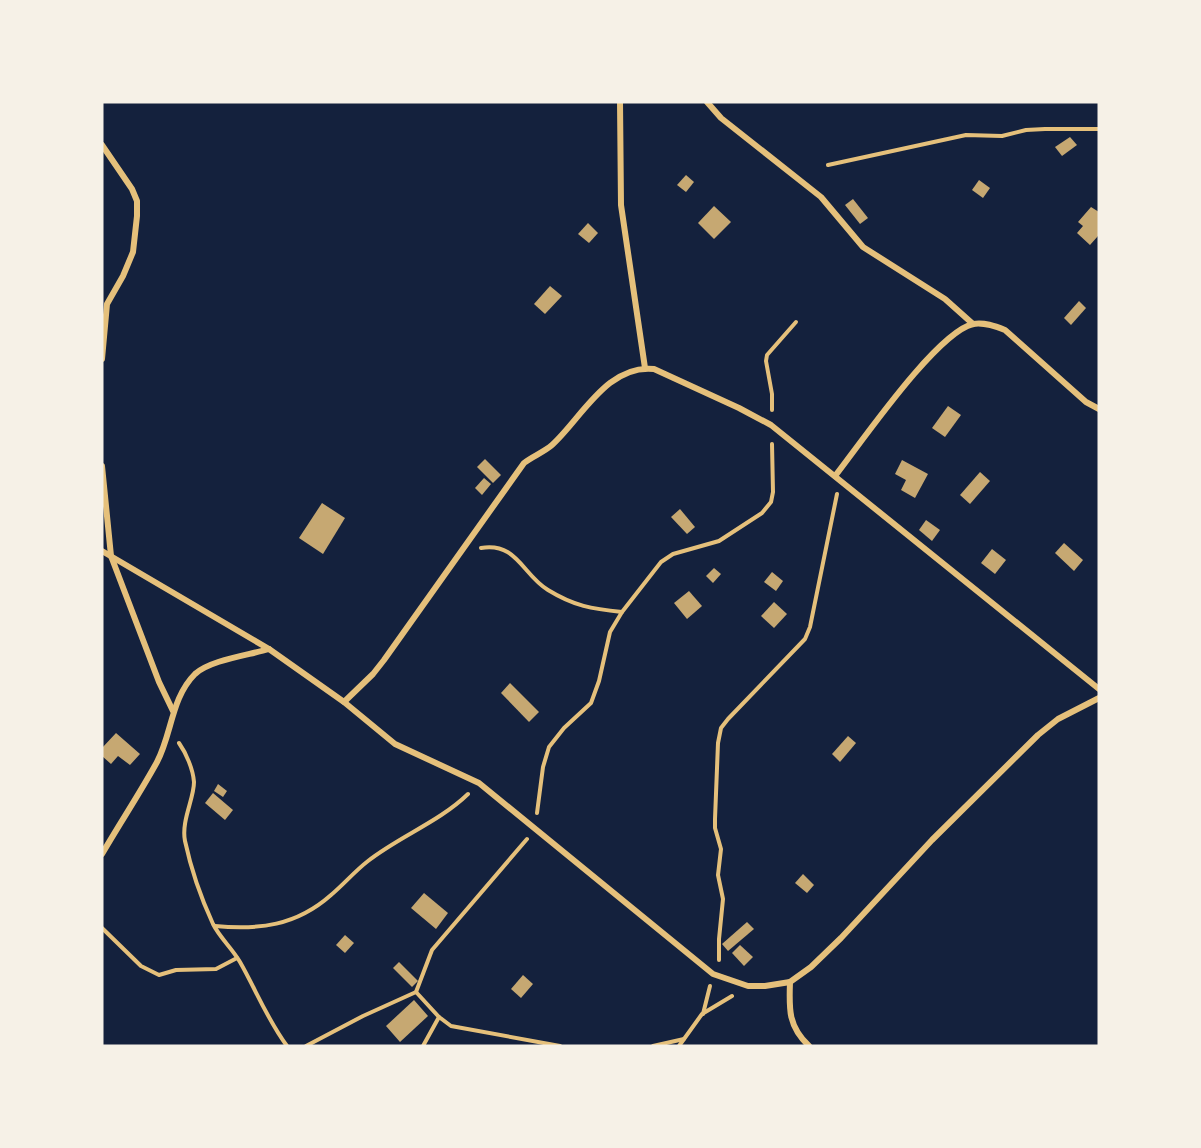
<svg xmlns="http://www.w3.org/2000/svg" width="1201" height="1148" font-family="Literata,serif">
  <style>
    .building { fill: #c6a872 }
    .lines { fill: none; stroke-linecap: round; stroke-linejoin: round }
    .path { stroke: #e5c07b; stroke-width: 4 }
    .minor { stroke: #e5c07b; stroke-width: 6 }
  </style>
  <rect width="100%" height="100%" fill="#14213d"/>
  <!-- building -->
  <g class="building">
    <polygon points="1070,137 1077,145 1062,156 1055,147"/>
    <polygon points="686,175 694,182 686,192 677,185"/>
    <polygon points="979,180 990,188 983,198 972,190"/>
    <polygon points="853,199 868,218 860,224 845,205"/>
    <polygon points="714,206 731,222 714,239 698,223"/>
    <polygon points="1091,207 1099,212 1099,237 1098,236 1090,245 1077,233 1083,226 1078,222"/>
    <polygon points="588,223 598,233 589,243 578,234"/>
    <polygon points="550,286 562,296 545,314 534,304"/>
    <polygon points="1079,301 1086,308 1071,325 1064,318"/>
    <polygon points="948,406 961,415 945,437 932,428"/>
    <polygon points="485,459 501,475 493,483 477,467"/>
    <polygon points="902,460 928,474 915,498 901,490 906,480 895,474"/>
    <polygon points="980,472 990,481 970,504 960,495"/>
    <polygon points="484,478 491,484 482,495 475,488"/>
    <polygon points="322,503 345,518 323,554 299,538"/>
    <polygon points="680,509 695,527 687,534 671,517"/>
    <polygon points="926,520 940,530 932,541 919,530"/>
    <polygon points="1064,543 1083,560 1074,571 1055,553"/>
    <polygon points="992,549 1006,560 995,574 981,563"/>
    <polygon points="714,568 721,574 713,583 706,576"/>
    <polygon points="772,572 783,581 776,591 764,582"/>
    <polygon points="689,591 702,606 687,619 674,603"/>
    <polygon points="774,602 787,614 774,628 761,616"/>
    <polygon points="510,683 539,712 529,722 501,693"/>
    <polygon points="116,733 140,754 130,765 118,756 111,764 102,756 102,748"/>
    <polygon points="848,736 856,743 840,762 832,754"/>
    <polygon points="218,784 227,791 223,797 214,791"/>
    <polygon points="213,793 233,810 225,820 205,803"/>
    <polygon points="803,874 814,885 807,893 795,883"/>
    <polygon points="424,893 448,913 436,929 411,908"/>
    <polygon points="747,922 754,929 728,951 722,944"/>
    <polygon points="345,935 354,943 345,953 336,945"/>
    <polygon points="740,945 753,957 744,966 732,953"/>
    <polygon points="399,962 418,981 412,987 393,968"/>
    <polygon points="523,975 533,984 521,998 511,989"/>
    <polygon points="414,1000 428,1016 400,1042 386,1026"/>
  </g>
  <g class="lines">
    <!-- path -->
    <g class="path">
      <polyline points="828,165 966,135 1002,136 1026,130 1045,129 1099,129"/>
      <polyline points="772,410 772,394 766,361 767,355 796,322"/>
      <path d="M481 548C517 542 522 574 548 590 574 606 592 609 622 612"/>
      <path d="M179 743C186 753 193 769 194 782 194 799 181 821 185 841 191 869 201 898 213 924 220 938 232 948 240 962 256 990 267 1019 287 1046"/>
      <polyline points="537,813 543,767 549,747 564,728 591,703 599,681 610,632 622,612 661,562 673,554 719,541 762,513 771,502 773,492 772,444"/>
      <path d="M215 926C259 930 296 926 331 895 344 884 355 871 368 861 400 836 439 822 468 794"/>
      <polyline points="102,928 141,966 159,975 176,970 216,969 237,958"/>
      <polyline points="719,960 719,939 723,899 718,875 721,849 715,828 715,819 718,743 721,728 728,719 805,639 810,627 837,494"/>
      <polyline points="416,992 439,1017 451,1026 560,1046"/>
      <polyline points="703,1014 710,986"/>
      <polyline points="306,1046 363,1016 416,992 432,950 527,839"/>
      <polyline points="423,1046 439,1017"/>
      <polyline points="653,1046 684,1039"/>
      <polyline points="679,1046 702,1014 732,996"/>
    </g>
    <!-- minor -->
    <g class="minor">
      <polyline points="620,102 621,205 645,368"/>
      <polyline points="707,102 721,118 821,197 863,247 945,299 973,324"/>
      <polyline points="102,145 132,189 137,201 137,216 133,252 123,276 107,304 102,359"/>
      <polyline points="102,466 111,556 159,682 173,711"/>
      <path d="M835 476C861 443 936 333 973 324 984 322 995 326 1005 330L1086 402 1099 409"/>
      <polyline points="102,551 269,649 344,702 395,744 479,783 713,974 748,986 765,986 790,982 811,967 841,938 932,840 1038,735 1058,719 1099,698"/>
      <path d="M344 702 373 674 384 660 524 463C533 456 544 452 552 445 581 419 607 364 654 369L739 408 771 425 1099 689"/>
      <path d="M102 854C120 823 140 793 157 762 172 734 171 698 195 674 210 660 249 655 269 649"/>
      <path d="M790 982C789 1009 788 1026 809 1046"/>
    </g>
  </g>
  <!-- border -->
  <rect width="1201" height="1148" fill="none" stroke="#f6f1e7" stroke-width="207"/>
</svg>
